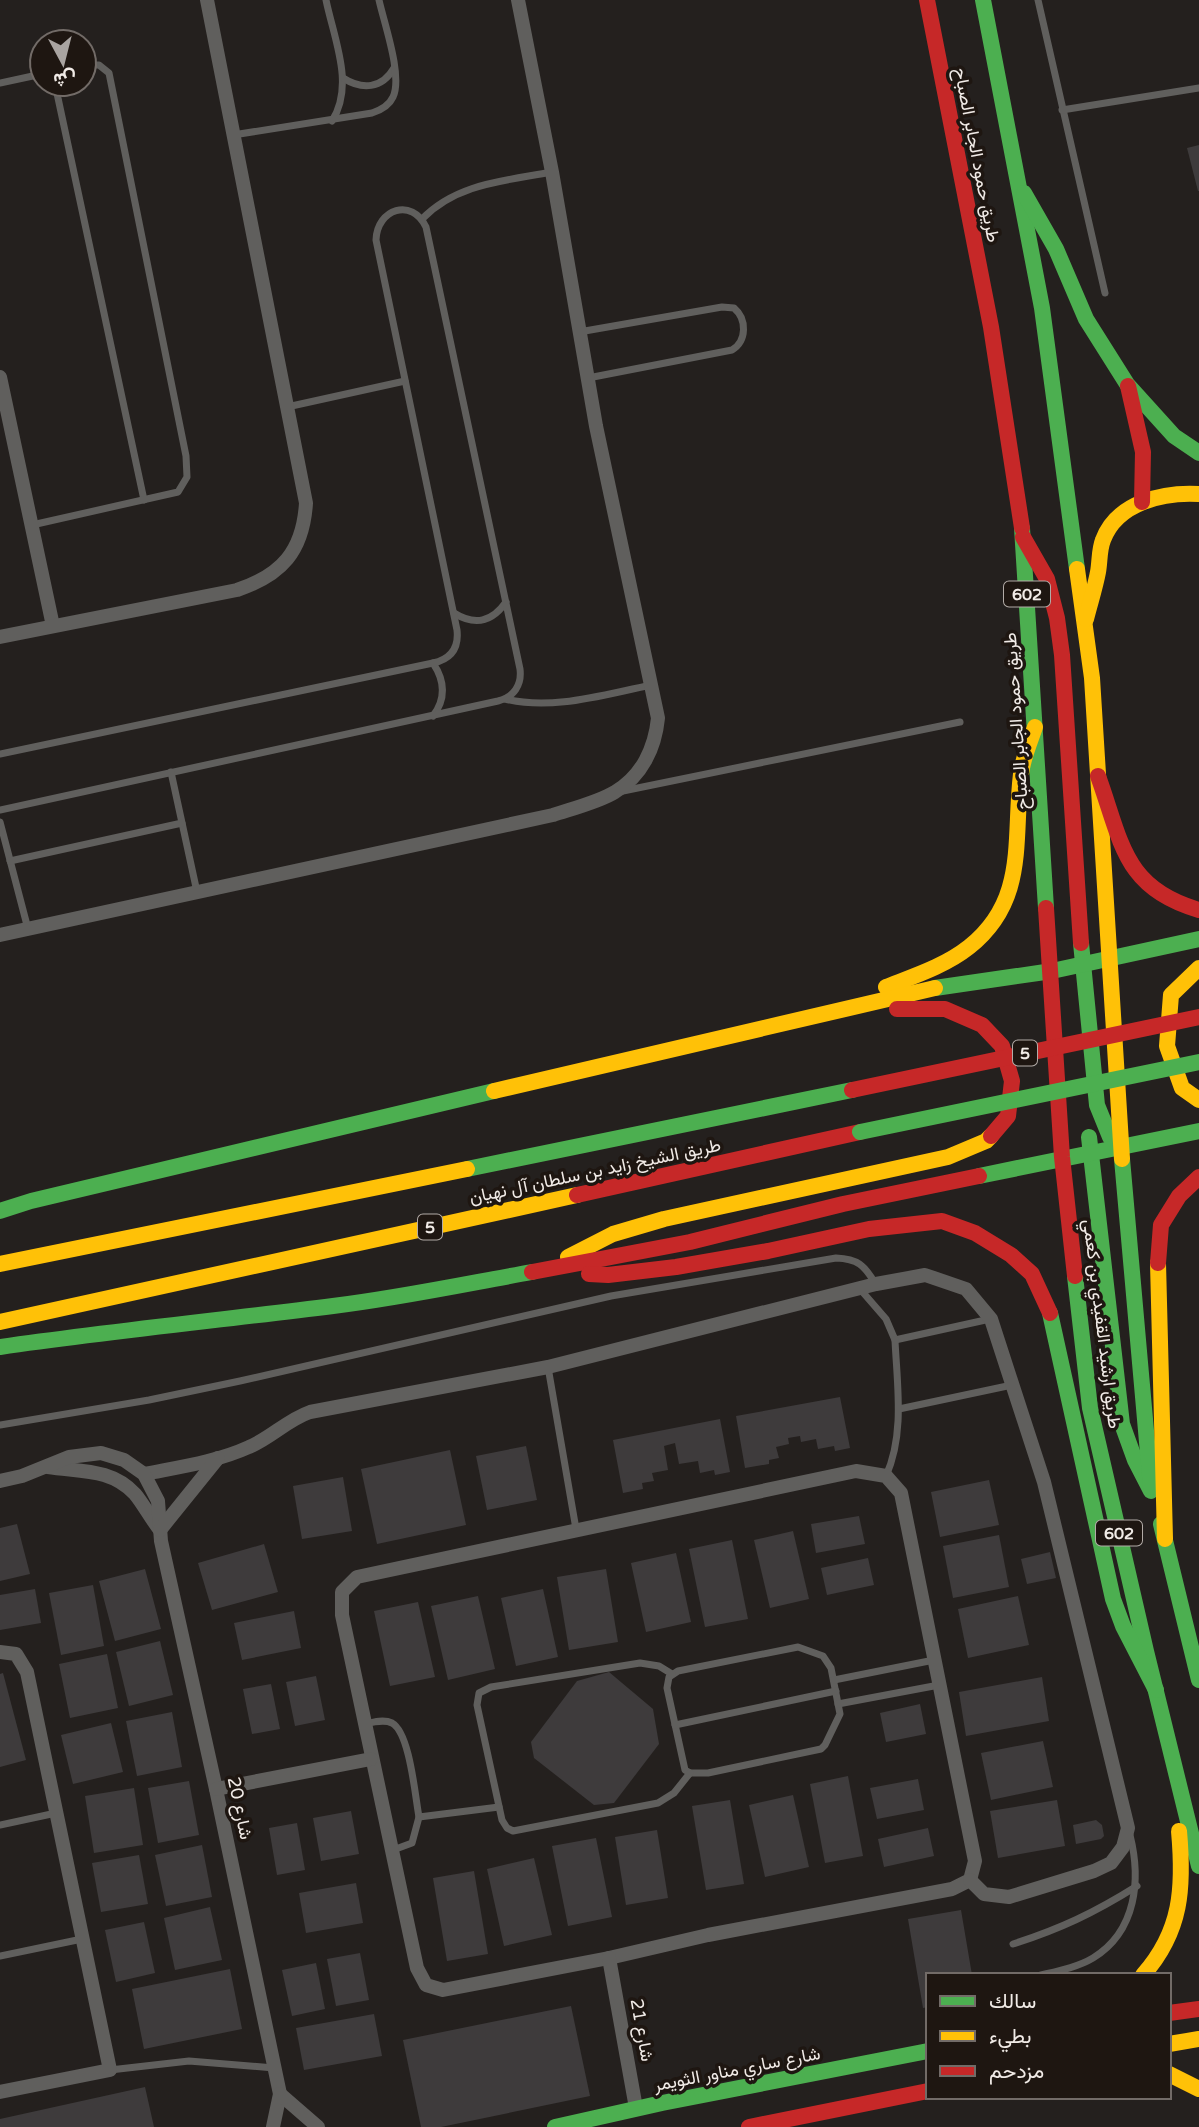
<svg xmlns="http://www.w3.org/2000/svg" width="1199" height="2127" font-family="'Varela Round',Vazirmatn,sans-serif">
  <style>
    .building { fill: #3e3b3c }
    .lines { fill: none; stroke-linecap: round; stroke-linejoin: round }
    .lane { stroke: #605f5d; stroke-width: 7 }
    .street { stroke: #605f5d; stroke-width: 14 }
    .fast { stroke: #4caf50; stroke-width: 16 }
    .slow { stroke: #ffc107; stroke-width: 16 }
    .jam { stroke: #c62828; stroke-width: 16 }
    .fast-bridge { stroke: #4caf50; stroke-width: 16 }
    .jam-bridge { stroke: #c62828; stroke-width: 16 }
    .labels { text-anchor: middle; stroke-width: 7; stroke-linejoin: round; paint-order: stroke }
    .shield { fill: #1e1611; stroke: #b2aba7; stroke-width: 2 }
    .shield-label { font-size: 16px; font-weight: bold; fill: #f1ebe7 }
    .street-label { font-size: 18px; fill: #f1ebe7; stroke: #1e1611 }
  </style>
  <rect width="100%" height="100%" fill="#24201e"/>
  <!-- building -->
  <g class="building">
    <polygon points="1199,145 1199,191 1198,191 1187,148"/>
    <polygon points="840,1397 850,1448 835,1451 834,1446 818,1449 816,1439 801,1442 800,1436 788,1438 789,1444 776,1447 779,1458 769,1460 769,1464 745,1468 736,1416"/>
    <polygon points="720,1419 730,1472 715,1475 714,1470 700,1473 698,1461 679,1464 675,1443 664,1446 668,1470 652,1473 654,1481 642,1483 643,1489 623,1493 613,1440"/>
    <polygon points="526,1446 537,1500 487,1510 476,1456"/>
    <polygon points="450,1450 466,1525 377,1544 361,1469"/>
    <polygon points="343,1477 352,1531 302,1539 293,1486"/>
    <polygon points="989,1480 999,1525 940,1537 931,1492"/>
    <polygon points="859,1516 865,1544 816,1553 811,1524"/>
    <polygon points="17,1524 30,1574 0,1581 0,1528"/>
    <polygon points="793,1531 809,1599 770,1608 754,1540"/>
    <polygon points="999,1535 1009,1587 953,1598 943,1546"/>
    <polygon points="732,1540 748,1619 705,1627 689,1549"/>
    <polygon points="264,1544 278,1592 212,1610 198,1563"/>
    <polygon points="1050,1552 1056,1578 1027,1584 1021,1559"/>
    <polygon points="676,1553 691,1622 646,1632 631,1563"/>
    <polygon points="868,1558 874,1585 827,1595 821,1568"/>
    <polygon points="145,1569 161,1629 115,1641 99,1581"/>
    <polygon points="606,1569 618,1642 569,1650 557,1577"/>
    <polygon points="93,1585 104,1646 61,1655 49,1593"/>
    <polygon points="35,1589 41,1623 0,1630 0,1595"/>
    <polygon points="543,1589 558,1657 516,1666 501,1598"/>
    <polygon points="478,1596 495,1669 448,1680 431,1606"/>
    <polygon points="1018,1596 1029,1645 968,1658 958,1609"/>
    <polygon points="418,1602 435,1677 390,1686 374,1611"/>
    <polygon points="294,1611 301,1648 242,1660 234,1623"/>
    <polygon points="160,1641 173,1695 129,1706 116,1652"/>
    <polygon points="107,1654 118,1708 70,1718 59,1664"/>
    <polygon points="609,1672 653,1709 659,1744 614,1803 594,1805 534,1758 531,1742 577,1681"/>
    <polygon points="3,1673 26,1760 0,1767 0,1674"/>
    <polygon points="316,1676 325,1720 295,1726 286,1682"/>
    <polygon points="1042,1677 1049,1721 966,1736 959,1692"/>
    <polygon points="271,1684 280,1729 252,1734 243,1689"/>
    <polygon points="920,1704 926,1734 886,1742 880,1713"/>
    <polygon points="172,1712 182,1767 137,1776 126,1721"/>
    <polygon points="111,1723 123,1772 73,1784 61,1735"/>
    <polygon points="1043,1741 1053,1787 991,1800 981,1753"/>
    <polygon points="848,1776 863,1856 825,1863 810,1784"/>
    <polygon points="918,1779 924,1810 877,1819 870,1788"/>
    <polygon points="189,1781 199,1835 158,1843 148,1788"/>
    <polygon points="134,1788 143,1845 94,1853 85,1796"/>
    <polygon points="793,1795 809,1867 765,1877 749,1805"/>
    <polygon points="730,1800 744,1884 706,1890 692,1806"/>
    <polygon points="1057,1800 1065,1846 998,1858 990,1811"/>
    <polygon points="351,1811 359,1854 321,1861 313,1818"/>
    <polygon points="1096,1820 1102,1825 1104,1836 1101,1839 1076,1844 1073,1825"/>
    <polygon points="297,1823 305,1870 277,1875 269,1828"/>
    <polygon points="928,1828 934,1856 884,1867 878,1839"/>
    <polygon points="657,1830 668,1898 626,1905 615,1837"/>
    <polygon points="596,1838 612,1917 568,1926 552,1846"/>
    <polygon points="202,1845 212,1897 166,1906 155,1855"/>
    <polygon points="139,1855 148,1904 101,1912 92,1863"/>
    <polygon points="534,1858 552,1935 504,1946 487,1869"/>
    <polygon points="474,1871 488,1954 447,1961 433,1878"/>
    <polygon points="356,1883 363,1923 306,1933 299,1893"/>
    <polygon points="210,1907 222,1960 175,1970 164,1918"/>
    <polygon points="961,1910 972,1975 928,1975 928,2007 923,2008 908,1919"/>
    <polygon points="144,1922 155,1973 116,1982 105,1930"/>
    <polygon points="360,1953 369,2000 336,2006 327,1959"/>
    <polygon points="316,1963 325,2009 292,2016 282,1970"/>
    <polygon points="230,1969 242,2029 144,2049 132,1989"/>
    <polygon points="571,2006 590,2096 441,2127 421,2127 403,2040"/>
    <polygon points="374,2014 382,2056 304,2070 296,2028"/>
    <polygon points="145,2087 154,2127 0,2127 0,2119"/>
  </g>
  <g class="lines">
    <!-- lane -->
    <g class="lane">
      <path d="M326 0C334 39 355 85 332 121"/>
      <polyline points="1038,0 1105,293"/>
      <path d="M343 78C362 90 382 89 394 68"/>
      <polyline points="0,83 42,74"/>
      <polyline points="55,84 144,500"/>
      <polyline points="1062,110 1199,88"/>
      <path d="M233 135 372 113C381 110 389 106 393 97 403 76 384 23 379 0"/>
      <path d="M422 219C457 183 505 181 552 172"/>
      <path d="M579 332 722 307 734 308C747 319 747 341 732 350L588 378"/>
      <polyline points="287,407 405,381"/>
      <polyline points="32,525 178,492 187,477 186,456 109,73 99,65 84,65"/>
      <path d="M454 613C475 626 492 622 506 602"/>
      <path d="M505 699C553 711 605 694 652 685"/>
      <path d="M433 716C446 699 445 681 433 663"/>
      <path d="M0 754 433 663C451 659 459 648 457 630L376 240C377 209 412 197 426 227L520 669C522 685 514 697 498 701L0 810"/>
      <polyline points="171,772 197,892"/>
      <polyline points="623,791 960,722"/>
      <polyline points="0,822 28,929"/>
      <polyline points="10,861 182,823"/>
      <polyline points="860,1289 886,1319 895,1340 990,1319"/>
      <polyline points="548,1367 576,1529"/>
      <polyline points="899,1409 1012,1385"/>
      <path d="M0 1425 149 1400 240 1381 611 1296 836 1258C858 1259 864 1265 875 1283"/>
      <path d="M886 1476C905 1434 897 1384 895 1340"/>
      <polygon points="798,1647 823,1656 831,1668 840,1714 825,1745 821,1749 708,1773 690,1773 685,1770 667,1688 669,1677 678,1671"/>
      <polyline points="672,1674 659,1666 640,1663 491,1687 479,1693 477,1705 502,1820 507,1828 513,1831 658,1803 674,1793 690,1773"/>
      <polyline points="834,1680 934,1660"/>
      <polyline points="838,1704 939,1685"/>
      <path d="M365 1724C373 1722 384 1719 392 1723 410 1733 415 1796 419 1817L412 1843 393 1850"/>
      <polyline points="675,1725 836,1691"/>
      <polyline points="419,1817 499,1807"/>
      <polyline points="0,1825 56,1813"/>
      <path d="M1013 1944C1060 1929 1094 1913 1137 1886"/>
      <polyline points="0,1956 82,1939"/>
      <path d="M1041 1975C1058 1971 1078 1967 1093 1958 1137 1931 1141 1879 1130 1835"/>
      <polyline points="110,2070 189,2061 274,2068"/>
    </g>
    <!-- street -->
    <g class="street">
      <polyline points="0,377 53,626"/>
      <path d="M0 637 237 590C282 575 303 551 306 503L207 0"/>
      <path d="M0 935 553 815C571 809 599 802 615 792 642 776 655 748 658 718L596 426 552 172 518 0"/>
      <path d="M48 1467C80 1472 111 1468 135 1494 144 1505 151 1519 160 1530"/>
      <polygon points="856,1471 886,1476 901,1493 975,1861 970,1880 952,1889 708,1935 609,1958 443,1990 426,1985 417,1968 342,1615 342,1592 357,1577"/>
      <path d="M144 1474C179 1467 216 1462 249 1447 271 1438 287 1420 310 1412L548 1367 876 1284 925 1275 966 1289 991 1319 1044 1482 1128 1828 1123 1847 1111 1863 1094 1871 1009 1897 984 1894 970 1880"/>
      <polyline points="0,1481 22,1476 69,1457 101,1453 124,1460 144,1474 158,1501 161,1541 216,1789 280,2094 273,2127"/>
      <polyline points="160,1530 218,1458"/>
      <polyline points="0,1652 16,1654 27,1672 110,2070 0,2092"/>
      <polyline points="216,1789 371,1759"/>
      <polyline points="609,1958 636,2108"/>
      <polyline points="280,2094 318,2127"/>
    </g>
    <!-- fast -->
    <g class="fast">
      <polyline points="983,0 1042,308 1077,569"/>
      <polyline points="1024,193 1056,249 1086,319 1127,384 1174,436 1199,453"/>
      <polyline points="1022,528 1046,908"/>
      <polyline points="1081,943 1097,1105 1110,1137 1122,1146"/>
      <polyline points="935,988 1052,971 1199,939"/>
      <polyline points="1089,1137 1122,1424 1135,1460 1151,1491"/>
      <polyline points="1122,1159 1151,1487"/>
      <polyline points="467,1169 852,1090"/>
      <polyline points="979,1176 1199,1131"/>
      <polyline points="0,1211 31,1201 494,1091"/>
      <polyline points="1075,1276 1090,1408 1146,1651 1199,1866"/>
      <polyline points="1050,1313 1113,1599 1123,1626 1156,1690"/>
      <path d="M0 1347C111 1331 222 1320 333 1306 399 1298 465 1284 532 1272"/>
      <polyline points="1161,1524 1199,1680"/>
      <polyline points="555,2127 662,2103 928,2051"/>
    </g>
    <!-- slow -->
    <g class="slow">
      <polyline points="1077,569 1092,678 1122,1159"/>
      <path d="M1086 619C1090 603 1095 588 1098 572 1100 561 1099 550 1103 540 1117 502 1164 492 1199 494"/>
      <polyline points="1199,968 1171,995 1167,1046 1182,1088 1199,1100"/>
      <path d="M886 987C914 976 945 966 969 947 1028 900 1013 840 1021 774 1023 757 1030 742 1035 727"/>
      <polyline points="494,1091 935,988"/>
      <polyline points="568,1257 613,1234 664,1219 948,1157 986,1141 991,1136"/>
      <polyline points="1158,1263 1165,1539"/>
      <polyline points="0,1264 467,1169"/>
      <polyline points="0,1322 577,1195"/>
      <path d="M1143 1975C1182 1931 1184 1887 1179 1831"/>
      <polyline points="1169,2044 1199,2039"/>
      <polyline points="1169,2074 1199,2089"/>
    </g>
    <!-- jam -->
    <g class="jam">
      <polyline points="927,0 991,327 1022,528"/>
      <polyline points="1128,386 1143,452 1142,502"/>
      <polyline points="1023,537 1047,579 1057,618 1062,655 1081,943"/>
      <path d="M1098 776C1122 842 1123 888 1199 910"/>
      <polyline points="1046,908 1062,1157 1075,1276"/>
      <polyline points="897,1009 945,1009 982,1025 1002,1046 1012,1081 1008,1116 991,1136"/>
      <polyline points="577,1195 860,1132"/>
      <polyline points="1158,1263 1161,1225 1179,1196 1199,1177"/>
      <polyline points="532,1272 690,1242 843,1204 979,1176"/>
      <polyline points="589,1274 608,1275 676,1267 768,1251 869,1229 942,1221 975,1233 1011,1255 1032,1274 1050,1313"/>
      <polyline points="1169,2013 1199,2009"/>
      <polyline points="749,2127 928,2091"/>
    </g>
    <!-- fast-bridge -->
    <polyline class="fast-bridge" points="860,1132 1199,1062"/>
    <!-- jam-bridge -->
    <polyline class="jam-bridge" points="852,1090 1199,1017"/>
  </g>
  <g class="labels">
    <!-- shield labels -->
    <g class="shield">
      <rect x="1004" y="581.5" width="46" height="25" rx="5"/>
      <rect x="1013" y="1040.5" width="24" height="25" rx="5"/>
      <rect x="418" y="1214.5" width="24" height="25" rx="5"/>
      <rect x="1096" y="1520.5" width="46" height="25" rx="5"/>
    </g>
    <g class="shield-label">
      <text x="1027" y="600">602</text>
      <text x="1025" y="1059">5</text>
      <text x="430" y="1233">5</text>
      <text x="1119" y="1539">602</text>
    </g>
    <!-- street labels -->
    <g class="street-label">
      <text transform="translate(977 155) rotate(79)" y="6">طريق حمود الجابر الصباح</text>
      <text transform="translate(1016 721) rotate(-94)" y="6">طريق حمود الجابر الصباح</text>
      <text transform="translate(595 1171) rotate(-12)" y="6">طريق الشيخ زايد بن سلطان آل نهيان</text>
      <text transform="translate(1102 1324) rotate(83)" y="6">طريق ارشيد القفيدي بن كعمي</text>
      <text transform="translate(240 1808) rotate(78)" y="6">شارع 20</text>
      <text transform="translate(642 2030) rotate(80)" y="6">شارع 21</text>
      <text transform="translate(737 2069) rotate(-11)" y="6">شارع ساري مناور الثويمر</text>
    </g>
  </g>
  <!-- legend -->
  <rect x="926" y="1973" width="245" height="126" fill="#1e1611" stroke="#726b67" stroke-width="2"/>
  <rect x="940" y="1996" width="35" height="10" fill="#4caf50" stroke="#726b67" stroke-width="2"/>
  <text x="989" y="2008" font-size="21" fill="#f1ebe7">سالك</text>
  <rect x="940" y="2031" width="35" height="10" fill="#ffc107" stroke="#726b67" stroke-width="2"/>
  <text x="989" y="2043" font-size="21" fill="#f1ebe7">بطيء</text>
  <rect x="940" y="2066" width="35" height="10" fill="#c62828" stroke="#726b67" stroke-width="2"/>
  <text x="989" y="2078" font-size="21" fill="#f1ebe7">مزدحم</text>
  <!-- north arrow -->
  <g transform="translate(63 63) rotate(173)"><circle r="33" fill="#1e1611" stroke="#726b67" stroke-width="2"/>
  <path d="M0-5L12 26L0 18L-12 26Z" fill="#a9a4a1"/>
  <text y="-10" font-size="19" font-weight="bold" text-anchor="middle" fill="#f1ebe7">ش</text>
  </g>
</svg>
